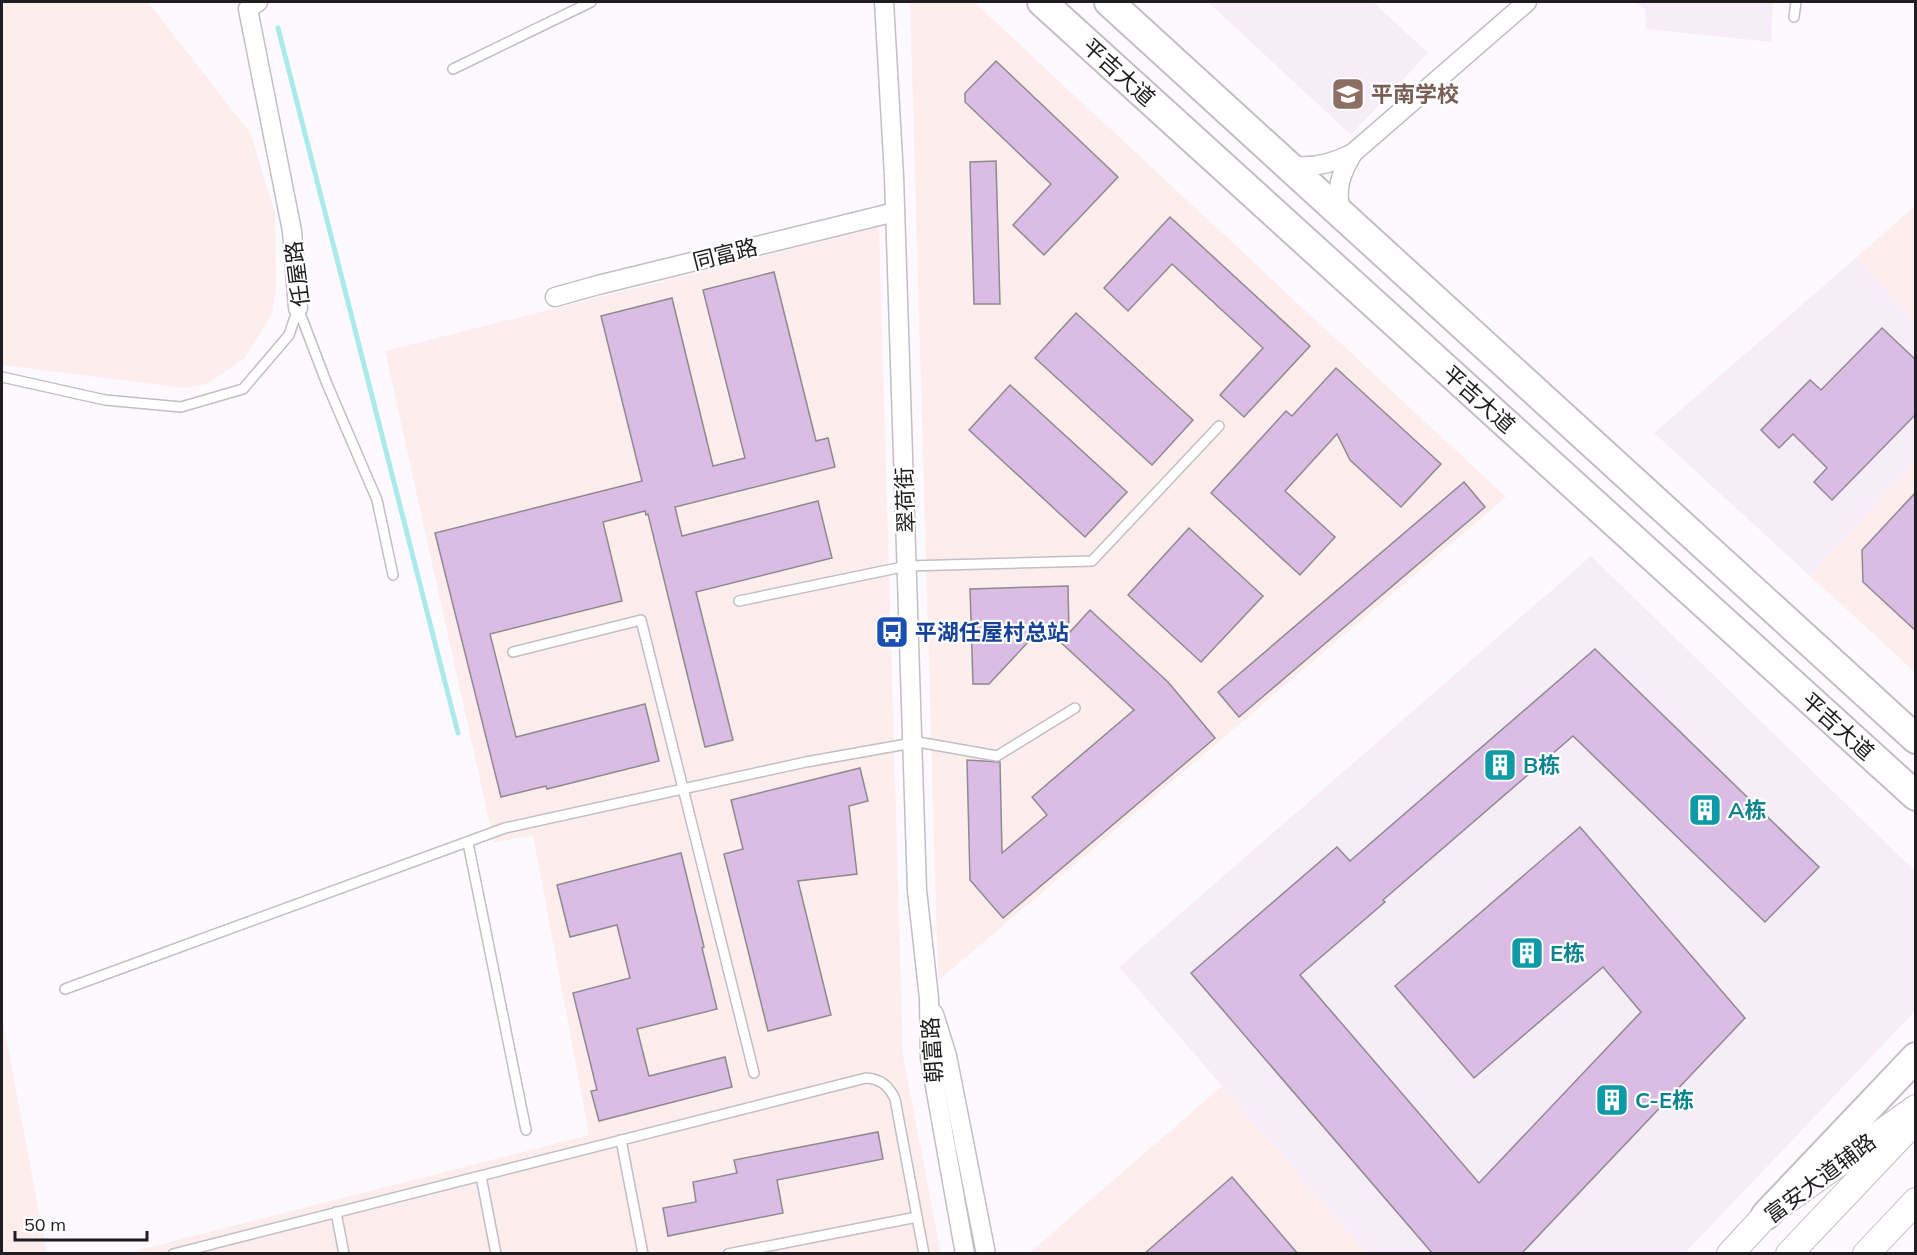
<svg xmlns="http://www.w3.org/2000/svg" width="1917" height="1255" font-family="Mulish,'Noto Sans SC',sans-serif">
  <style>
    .built { fill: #f6edf9 }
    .industrial { fill: #fdedec }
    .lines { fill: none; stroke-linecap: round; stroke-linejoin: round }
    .stream { stroke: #abeaeb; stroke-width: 5 }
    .building { fill: #dabce4; stroke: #8e8a8f; stroke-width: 1.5 }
    .service-casing { stroke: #c2bec4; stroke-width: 12 }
    .minor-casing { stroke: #c2bec4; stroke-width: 21 }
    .secondary-casing { stroke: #c2bec4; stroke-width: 28 }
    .primary-casing { stroke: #c2bec4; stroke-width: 32 }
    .service { stroke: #fff; stroke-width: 9 }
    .minor { stroke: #fff; stroke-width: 18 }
    .secondary { stroke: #fff; stroke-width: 26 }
    .primary { stroke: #fff; stroke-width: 28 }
    .labels { text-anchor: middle; stroke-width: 4.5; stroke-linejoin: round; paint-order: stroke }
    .street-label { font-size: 22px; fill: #1f1d1f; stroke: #fff }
    .education-label { font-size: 22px; font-weight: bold; fill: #785e54; stroke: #fff; text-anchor: start }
    .transit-label { font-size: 22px; font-weight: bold; fill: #164399; stroke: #fff; text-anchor: start }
    .culture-label { font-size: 22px; font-weight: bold; fill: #0d838f; stroke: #fff; text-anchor: start }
  </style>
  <rect width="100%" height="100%" fill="#fdfaff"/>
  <!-- built -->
  <g class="built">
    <polygon points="1208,2 1373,2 1428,53 1351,135"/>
    <polygon points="1636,2 1773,2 1771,42 1646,29 1645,9"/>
    <polygon points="1857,257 1915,325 1915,460 1810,576 1654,433"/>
    <polygon points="1591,556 1915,871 1915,1011 1685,1253 1367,1253 1119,967"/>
  </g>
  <!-- industrial -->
  <g class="industrial">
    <polygon points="2,2 148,2 251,134 275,214 276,287 272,314 244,359 207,384 184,388 2,365"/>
    <polygon points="910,2 974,2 1506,497 938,981"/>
    <polygon points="1915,206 1915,325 1857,257"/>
    <polygon points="879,227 903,1056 941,1253 123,1254 589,1135 533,835 494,843 385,351"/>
    <polygon points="1915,460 1915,672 1810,576"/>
    <polygon points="2,1016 47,1253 2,1253"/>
    <polygon points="1222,1086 1367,1253 1028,1254"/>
  </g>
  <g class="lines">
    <!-- stream -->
    <polyline class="stream" points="278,28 458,733"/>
  </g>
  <!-- building -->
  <g class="building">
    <polygon points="996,61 1118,177 1044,255 1013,225 1051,184 965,102 965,93"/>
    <polygon points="996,161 1000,304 974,304 970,162"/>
    <polygon points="1170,217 1310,346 1244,417 1220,395 1263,348 1172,264 1128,311 1104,288"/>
    <polygon points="774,272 816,441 828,438 835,467 675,507 682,536 818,501 832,558 696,592 733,740 705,747 648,514 646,515 645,511 603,522 622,601 490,634 516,737 645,704 659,761 547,789 546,786 501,797 435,533 642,481 601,316 672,298 713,466 745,458 703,290"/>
    <polygon points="1076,313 1193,420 1152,465 1035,358"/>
    <polygon points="1882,328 1916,360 1916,414 1832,500 1814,482 1827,468 1793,434 1779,448 1761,430 1810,380 1821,390"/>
    <polygon points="1336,368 1441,464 1401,507 1350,460 1337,434 1285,491 1335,537 1300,575 1211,493 1286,411 1292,416"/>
    <polygon points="1010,385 1127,492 1085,537 969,430"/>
    <polygon points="1464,482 1485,507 1239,717 1218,692"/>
    <polygon points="1916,492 1916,631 1863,582 1862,550"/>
    <polygon points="1189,528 1263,596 1201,662 1128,595"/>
    <polygon points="1068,586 1069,633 1090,610 1168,682 1215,738 1003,918 970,880 967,760 1000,762 1002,853 1047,815 1032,797 1134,710 1043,626 989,684 973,684 970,589"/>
    <polygon points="1595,649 1819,867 1765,922 1573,736 1383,900 1385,902 1300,975 1479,1183 1641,1012 1603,967 1474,1078 1395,986 1580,827 1745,1018 1521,1254 1433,1254 1191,973 1337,847 1350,861"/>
    <polygon points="860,768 868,801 849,806 857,874 798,881 831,1015 768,1031 724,854 743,849 731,800"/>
    <polygon points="681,853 704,947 702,948 717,1009 637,1029 649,1076 725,1057 732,1087 599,1121 591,1091 597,1090 573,993 630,978 617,925 570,937 557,885"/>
    <polygon points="878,1132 883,1159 777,1180 783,1213 668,1236 663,1208 696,1202 693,1182 737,1173 734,1160"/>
    <polygon points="1232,1177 1298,1254 1144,1254"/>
  </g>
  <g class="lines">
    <!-- service casing -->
    <g class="service-casing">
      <g id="service">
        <polyline points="1794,17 1796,2"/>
        <polyline points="453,69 591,2"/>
        <polyline points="298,308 327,384 377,500 393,575"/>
        <polyline points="2,377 105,400 181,407 243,389 289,335 298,308"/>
        <polyline points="739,601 907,566 1092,561 1219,426"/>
        <polyline points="513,652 641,620 754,1073"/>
        <polyline points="468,843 526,1130"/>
        <polyline points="65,989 505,828 806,762 918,742 997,756 1075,708"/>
        <polyline points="621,1140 643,1254"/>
        <polyline points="481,1176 496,1254"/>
        <polyline points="336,1212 344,1254"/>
        <path d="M173 1254 866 1078C881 1079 889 1086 895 1099L924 1254"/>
        <polyline points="728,1254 917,1217"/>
      </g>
    </g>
    <!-- minor casing -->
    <g class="minor-casing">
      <g id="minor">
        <polyline points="258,2 248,9 292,231 298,308"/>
        <polyline points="884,2 894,176 917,890 929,998 930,1058 965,1254"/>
        <path d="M1288 165C1311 169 1332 164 1353 153L1527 2"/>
        <path d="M1342 213C1334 190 1341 173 1353 153"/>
        <polyline points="555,297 598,285 895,212"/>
        <polyline points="934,1014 947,1056 986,1254"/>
      </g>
    </g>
    <!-- secondary casing -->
    <g class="secondary-casing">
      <g id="secondary">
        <polyline points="1730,1254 1766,1215 1916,1108"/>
        <polyline points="1789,1254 1913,1123"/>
        <polyline points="1866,1254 1916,1201"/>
      </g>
    </g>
    <!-- primary casing -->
    <g class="primary-casing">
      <g id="primary">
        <polyline points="1042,2 1916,796"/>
        <polyline points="1109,2 1916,739"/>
        <polyline points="1766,1215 1916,1057"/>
      </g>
    </g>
    <!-- service -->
    <use href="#service" class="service"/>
    <!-- minor -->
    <use href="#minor" class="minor"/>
    <!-- secondary -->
    <use href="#secondary" class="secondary"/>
    <!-- primary -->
    <use href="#primary" class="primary"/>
  </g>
  <!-- icons -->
  <defs>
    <g id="school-square" transform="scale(1.725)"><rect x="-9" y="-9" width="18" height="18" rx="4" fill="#8d6e63" stroke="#fff"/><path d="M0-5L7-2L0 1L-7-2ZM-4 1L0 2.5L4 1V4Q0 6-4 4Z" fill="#fff"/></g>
    <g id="bus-square" transform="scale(1.725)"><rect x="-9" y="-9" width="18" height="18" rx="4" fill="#1a4fb4" stroke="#fff"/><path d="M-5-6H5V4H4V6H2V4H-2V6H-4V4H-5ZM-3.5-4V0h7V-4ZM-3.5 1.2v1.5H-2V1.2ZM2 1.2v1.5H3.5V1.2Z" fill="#fff"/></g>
    <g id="building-square" transform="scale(1.725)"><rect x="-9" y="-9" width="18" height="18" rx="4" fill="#0f9aa8" stroke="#fff"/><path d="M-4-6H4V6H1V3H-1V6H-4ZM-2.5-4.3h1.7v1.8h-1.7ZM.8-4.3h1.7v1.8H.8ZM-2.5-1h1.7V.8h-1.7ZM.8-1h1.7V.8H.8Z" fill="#fff"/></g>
  </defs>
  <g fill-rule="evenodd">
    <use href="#school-square" x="1348" y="94"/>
    <use href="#bus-square" x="892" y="632"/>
    <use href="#building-square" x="1500" y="765"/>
    <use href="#building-square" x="1705" y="810"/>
    <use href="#building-square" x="1527" y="953"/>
    <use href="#building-square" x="1612" y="1100"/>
  </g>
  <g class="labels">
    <!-- street labels -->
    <g class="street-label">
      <text transform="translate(1119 72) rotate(42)" y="8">平吉大道</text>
      <text transform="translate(725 254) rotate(-14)" y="8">同富路</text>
      <text transform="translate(297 274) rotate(-97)" y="8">任屋路</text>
      <text transform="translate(1479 399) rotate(42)" y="8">平吉大道</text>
      <text transform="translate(905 500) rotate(-92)" y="8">翠荷街</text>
      <text transform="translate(1838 726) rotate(42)" y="8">平吉大道</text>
      <text transform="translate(932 1050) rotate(-94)" y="8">朝富路</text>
      <text transform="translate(1820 1178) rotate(-37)" y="8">富安大道辅路</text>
    </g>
    <!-- education labels -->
    <g class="education-label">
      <text x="1371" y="102">平南学校</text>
    </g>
    <!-- transit labels -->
    <g class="transit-label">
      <text x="915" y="640">平湖任屋村总站</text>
    </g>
    <!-- culture labels -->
    <g class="culture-label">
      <text x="1523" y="773">B栋</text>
      <text x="1728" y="818">A栋</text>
      <text x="1550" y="961">E栋</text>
      <text x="1635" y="1108">C-E栋</text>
    </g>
  </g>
  <!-- border -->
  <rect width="1917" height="1255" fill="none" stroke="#1f1d1f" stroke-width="6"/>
  <!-- scale -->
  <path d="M15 1231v9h132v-9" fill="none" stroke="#1f1d1f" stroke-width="3"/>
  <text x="24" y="1231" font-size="18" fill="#1f1d1f" stroke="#ffffff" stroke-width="4.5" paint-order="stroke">50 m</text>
</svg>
